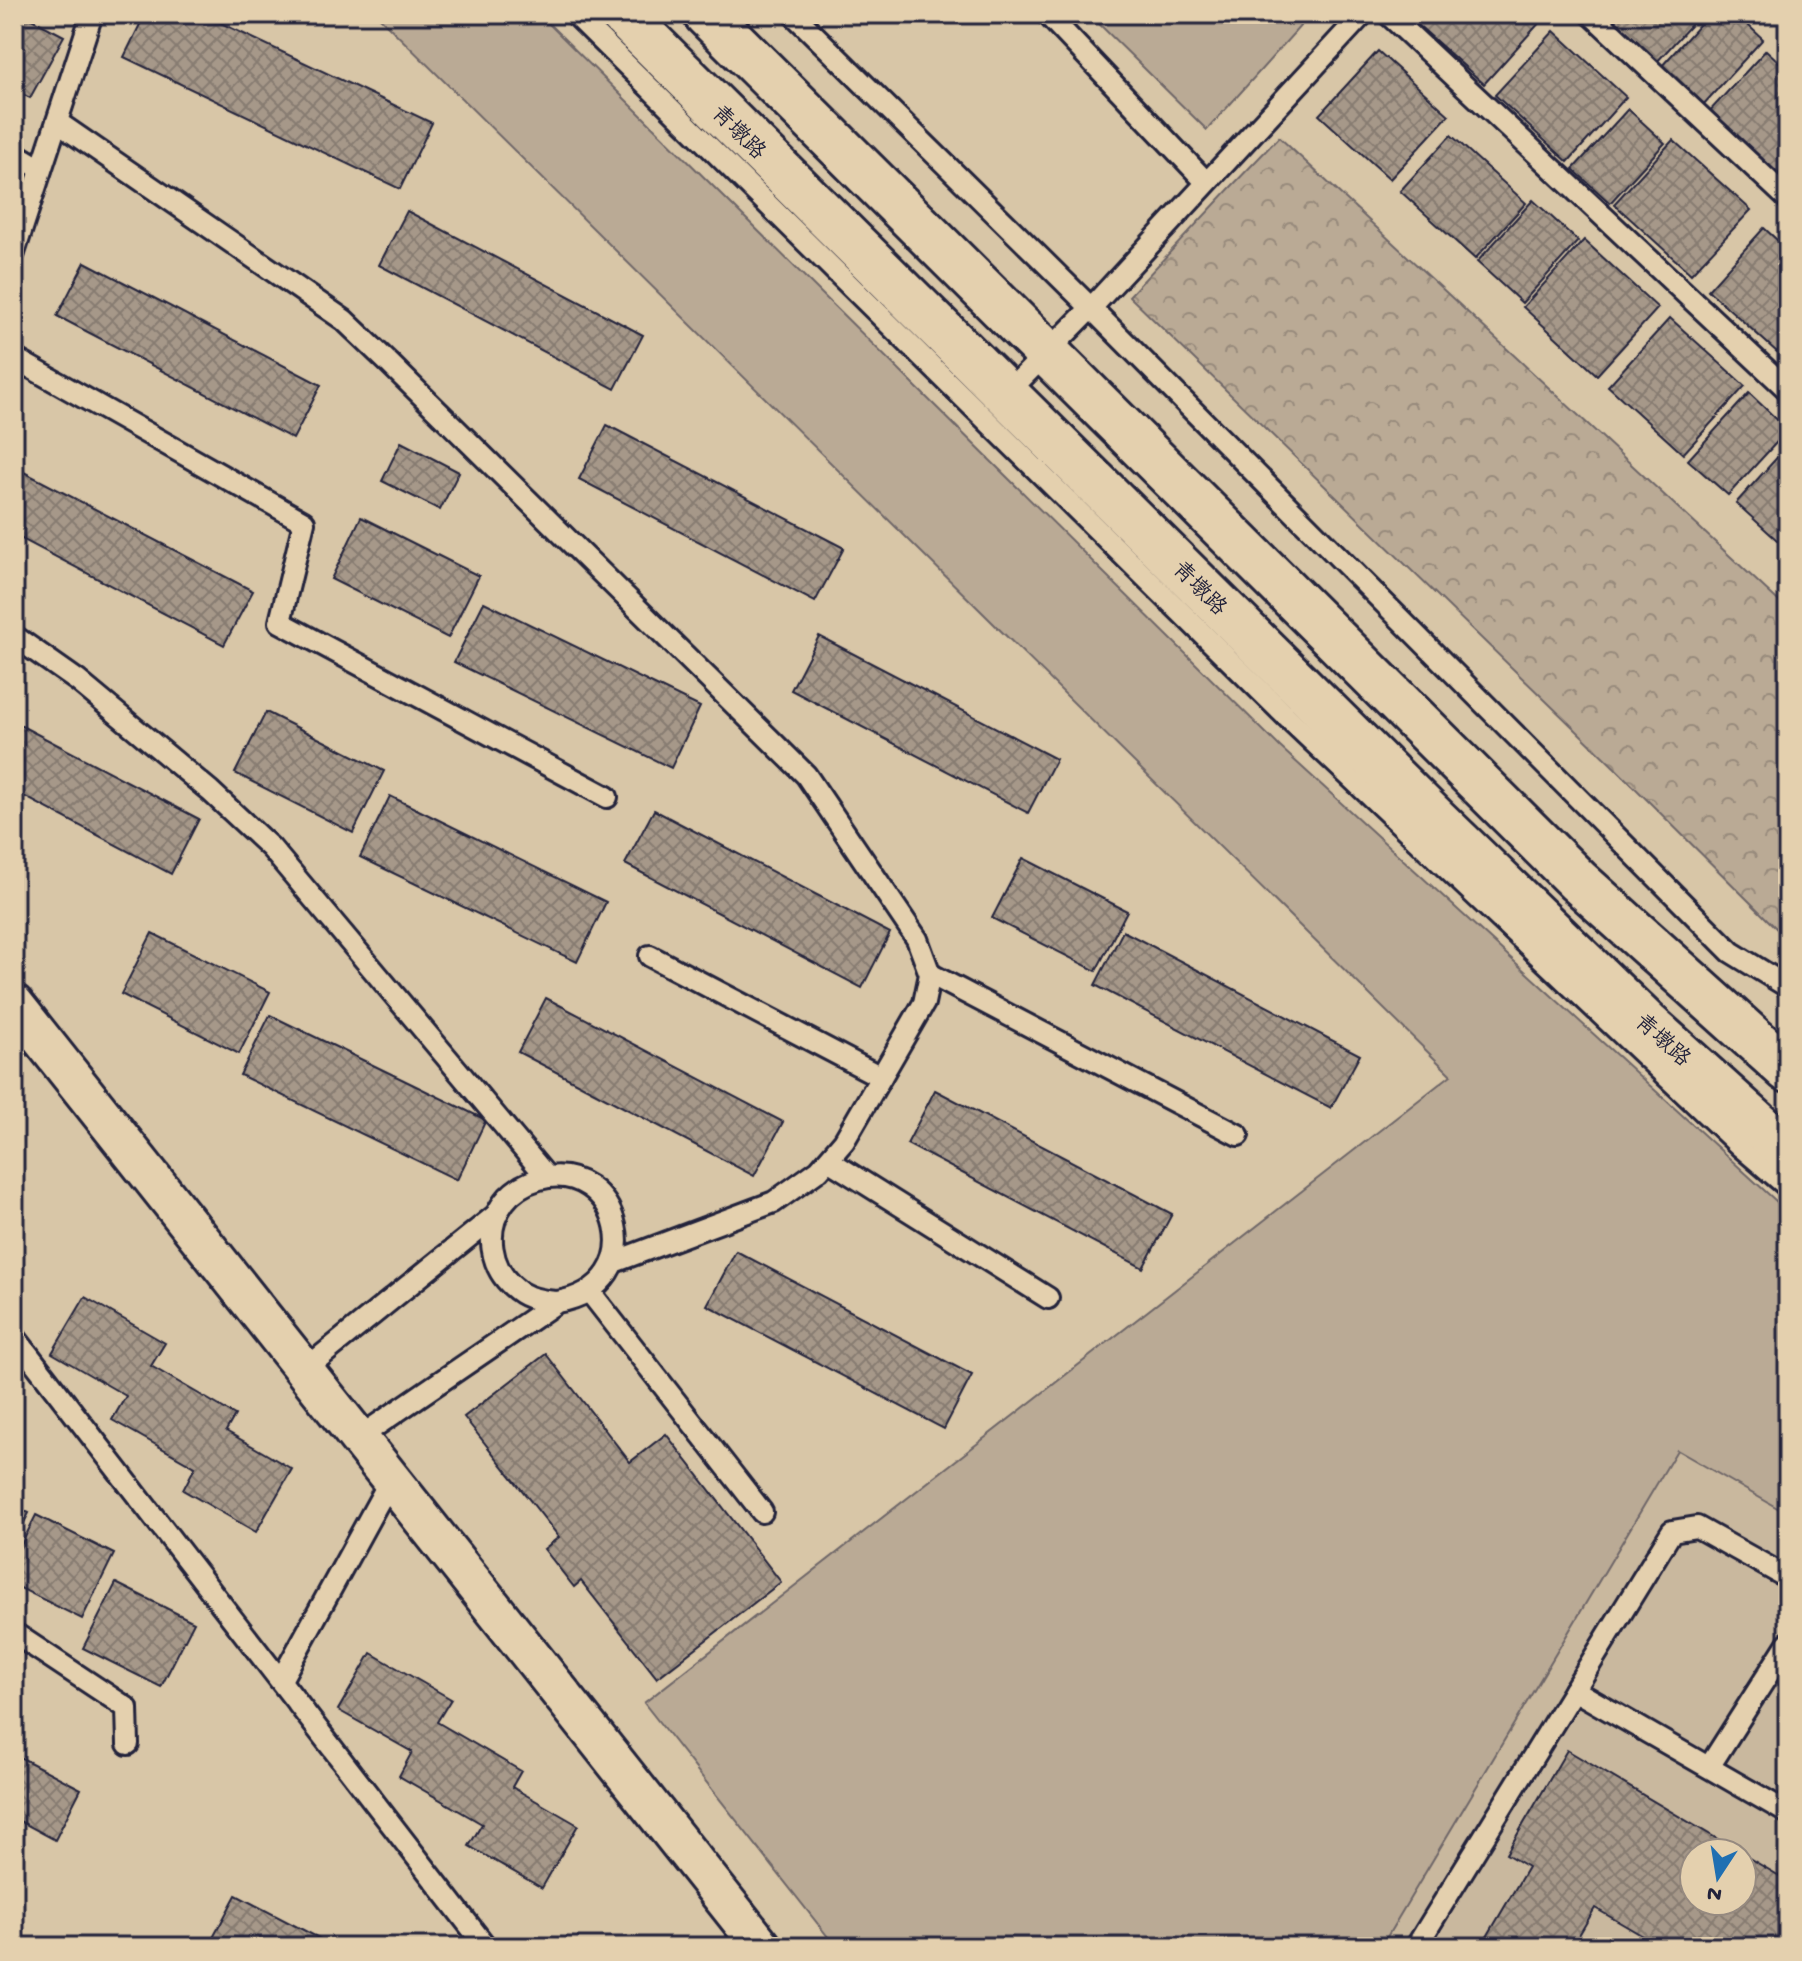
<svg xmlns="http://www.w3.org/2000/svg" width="1802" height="1961" font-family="'Gochi Hand','LXGW WenKai TC',sans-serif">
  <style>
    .built { fill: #c9b89e; fill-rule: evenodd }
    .green { fill: #baaa95; stroke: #6e6668; stroke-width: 2 }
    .park { fill: url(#park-crowns); stroke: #6e6668; stroke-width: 2 }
    .building { fill: url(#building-cross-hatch); stroke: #22223b; stroke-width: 2 }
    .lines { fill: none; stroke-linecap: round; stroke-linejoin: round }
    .lane-casing { stroke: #22223b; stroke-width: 26 }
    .street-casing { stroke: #22223b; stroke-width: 44 }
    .secondary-casing { stroke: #22223b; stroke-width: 50 }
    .lane { stroke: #e4d0ae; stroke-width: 20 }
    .street { stroke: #e4d0ae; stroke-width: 38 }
    .secondary { stroke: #e4d0ae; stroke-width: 44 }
    .labels { text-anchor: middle; stroke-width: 8; stroke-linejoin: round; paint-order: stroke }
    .street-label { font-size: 22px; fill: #22223b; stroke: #e4d0ae }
  </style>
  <defs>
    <pattern id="park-crowns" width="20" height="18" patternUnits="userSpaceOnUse" patternTransform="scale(2)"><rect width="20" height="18" fill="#baaa95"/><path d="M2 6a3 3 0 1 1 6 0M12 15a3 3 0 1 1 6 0" fill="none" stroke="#978a7b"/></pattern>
    <pattern id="building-cross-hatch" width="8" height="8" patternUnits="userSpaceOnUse" patternTransform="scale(2)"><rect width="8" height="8" fill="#a69889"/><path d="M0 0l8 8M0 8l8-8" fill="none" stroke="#877c71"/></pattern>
  </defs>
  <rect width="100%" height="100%" fill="#d8c6a7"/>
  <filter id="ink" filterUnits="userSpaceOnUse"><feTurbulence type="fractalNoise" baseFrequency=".0125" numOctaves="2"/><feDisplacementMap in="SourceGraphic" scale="16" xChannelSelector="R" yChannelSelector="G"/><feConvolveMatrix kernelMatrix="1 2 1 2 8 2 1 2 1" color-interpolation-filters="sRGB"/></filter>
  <g filter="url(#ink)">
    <!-- built -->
    <path class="built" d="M1788 1212V1947H1264ZM1694 1853H1742V1901H1694Z"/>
    <!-- green -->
    <g class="green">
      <polygon points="376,14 539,14 1280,747 1788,1212 1788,1514 1677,1450 1381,1947 836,1947 644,1703 1451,1075"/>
      <polygon points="1089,14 1311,14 1207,130"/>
    </g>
    <!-- park -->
    <polygon class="park" points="1279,137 1788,610 1788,940 1615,768 1129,296 1231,187"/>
    <!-- building -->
    <g class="building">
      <polygon points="14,14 22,14 64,36 30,98 14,90"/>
      <polygon points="145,14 202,14 432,123 400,189 124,57"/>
      <polygon points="1406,14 1535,14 1542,20 1484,84"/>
      <polygon points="1601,14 1701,14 1655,64"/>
      <polygon points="1709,14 1736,14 1763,39 1702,106 1660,68"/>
      <polygon points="1554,31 1626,97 1568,162 1495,95"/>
      <polygon points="1766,50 1788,70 1788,167 1778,178 1707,114"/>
      <polygon points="1378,51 1449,115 1390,179 1319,115"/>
      <polygon points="1628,109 1665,143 1610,203 1573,169"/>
      <polygon points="1451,135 1526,203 1475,259 1400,191"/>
      <polygon points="1673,140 1751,210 1691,274 1614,204"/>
      <polygon points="1533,200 1578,241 1522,303 1477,262"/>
      <polygon points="407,211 643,335 615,389 379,265"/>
      <polygon points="1764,228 1788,250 1788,339 1777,352 1708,290"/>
      <polygon points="1584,240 1658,308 1597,375 1523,307"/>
      <polygon points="85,262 321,385 293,439 57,316"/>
      <polygon points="1670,318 1745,386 1683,454 1608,386"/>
      <polygon points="1749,393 1788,430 1728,495 1688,460"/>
      <polygon points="607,425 844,548 815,602 579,479"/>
      <polygon points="401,442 459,472 440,510 382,481"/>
      <polygon points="1782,452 1788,458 1788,550 1736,503"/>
      <polygon points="16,468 253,591 224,645 14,535 14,472"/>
      <polygon points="361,517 479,576 448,638 331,579"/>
      <polygon points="484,602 700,707 671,768 454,662"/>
      <polygon points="819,636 1056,759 1028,813 791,690"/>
      <polygon points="266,712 384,771 353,833 235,773"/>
      <polygon points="14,722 199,819 171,874 14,791"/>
      <polygon points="390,796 606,902 577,962 360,857"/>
      <polygon points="654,810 890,933 862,988 625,864"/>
      <polygon points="1023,858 1127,911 1096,971 992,918"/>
      <polygon points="1123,931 1360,1055 1331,1108 1095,985"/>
      <polygon points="152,933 270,992 239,1054 121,994"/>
      <polygon points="546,998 783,1122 754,1176 518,1052"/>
      <polygon points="270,1015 486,1120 457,1180 240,1075"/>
      <polygon points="935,1090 1172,1214 1143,1268 907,1144"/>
      <polygon points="736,1251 972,1375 944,1429 707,1305"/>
      <polygon points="85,1297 165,1343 151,1366 235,1415 226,1431 292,1469 256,1532 183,1490 195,1467 112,1420 126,1396 52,1353"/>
      <polygon points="546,1354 630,1462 666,1434 781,1582 657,1678 581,1581 574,1587 544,1549 559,1537 464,1417"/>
      <polygon points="14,1506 29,1513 14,1542"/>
      <polygon points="36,1515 114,1554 82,1619 14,1585 14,1559"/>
      <polygon points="116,1583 194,1622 161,1687 83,1648"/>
      <polygon points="371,1653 451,1699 437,1722 521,1771 512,1787 578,1825 542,1888 469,1846 482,1824 399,1776 412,1752 338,1710"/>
      <polygon points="1567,1750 1741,1853 1694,1853 1694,1901 1742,1901 1742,1854 1788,1881 1788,1947 1662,1947 1595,1908 1572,1947 1481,1947 1528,1867 1506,1854"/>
      <polygon points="14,1754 81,1789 55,1840 14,1818"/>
      <polygon points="236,1895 336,1947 208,1947"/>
    </g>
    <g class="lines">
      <!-- lane casing -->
      <g class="lane-casing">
        <g id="lane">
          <polyline points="575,14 1288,718 1741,1147 1788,1187"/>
          <polyline points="793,14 1091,308 1731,952 1788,987"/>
          <polyline points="1047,14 1206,182"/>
          <polyline points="1388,14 1788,390"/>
          <polyline points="1591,14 1788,199"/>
          <polyline points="57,122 344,320 390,364 806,775 917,939 930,974 924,1003 844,1141 819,1170 774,1202 614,1262"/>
          <polyline points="14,153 41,169"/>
          <polyline points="14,253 92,14"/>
          <polyline points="14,358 304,522 280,622 607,797"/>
          <polyline points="1006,394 1091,308 1363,14"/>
          <polyline points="14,636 78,681 210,791 271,848 547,1177"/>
          <polyline points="650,956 881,1077"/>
          <polyline points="930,974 1238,1135"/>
          <polyline points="828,1160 1048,1298"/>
          <polyline points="590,1292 762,1512"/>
          <polyline points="14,1336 486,1947"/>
          <polyline points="304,1370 497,1214"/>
          <path d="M358 1438 557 1302C657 1285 618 1157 539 1179 525 1183 513 1190 504 1202 484 1229 489 1269 517 1290 528 1299 543 1301 557 1302"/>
          <polyline points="14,1633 127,1708 128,1744"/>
          <polyline points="281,1680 391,1479"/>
          <polyline points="1574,1690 1788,1813"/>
          <polyline points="1709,1767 1788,1643"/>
          <polyline points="1416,1947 1672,1531 1697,1527 1788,1578"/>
        </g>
      </g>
      <!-- street casing -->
      <g class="street-casing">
        <polyline id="street" points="14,1004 762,1947"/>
      </g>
      <!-- secondary casing -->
      <g class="secondary-casing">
        <g id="secondary">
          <polyline points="622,14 1436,820 1647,1024 1788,1151"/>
          <polyline points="706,14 1578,881 1788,1070"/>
        </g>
      </g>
      <!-- lane -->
      <use href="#lane" class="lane"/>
      <!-- street -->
      <use href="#street" class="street"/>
      <!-- secondary -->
      <use href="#secondary" class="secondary"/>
    </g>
  </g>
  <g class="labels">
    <!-- street labels -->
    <g class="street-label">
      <text transform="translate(740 131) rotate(45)" y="8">青墩路</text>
      <text transform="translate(1201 587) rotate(45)" y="8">青墩路</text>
      <text transform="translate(1664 1039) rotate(42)" y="8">青墩路</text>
    </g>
  </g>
  <!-- margin -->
  <rect width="1802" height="1961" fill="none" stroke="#e4d0ae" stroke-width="48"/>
  <rect x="24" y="24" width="1754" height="1913" fill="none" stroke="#22223b" stroke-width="3" filter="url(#ink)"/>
  <!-- north arrow -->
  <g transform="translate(1718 1877) rotate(192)"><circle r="38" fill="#e4d0ae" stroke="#968a80" stroke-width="2"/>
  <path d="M0-6L14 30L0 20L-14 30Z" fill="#1f6fb2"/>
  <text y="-12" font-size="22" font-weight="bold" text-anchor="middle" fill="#22223b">N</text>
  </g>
</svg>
